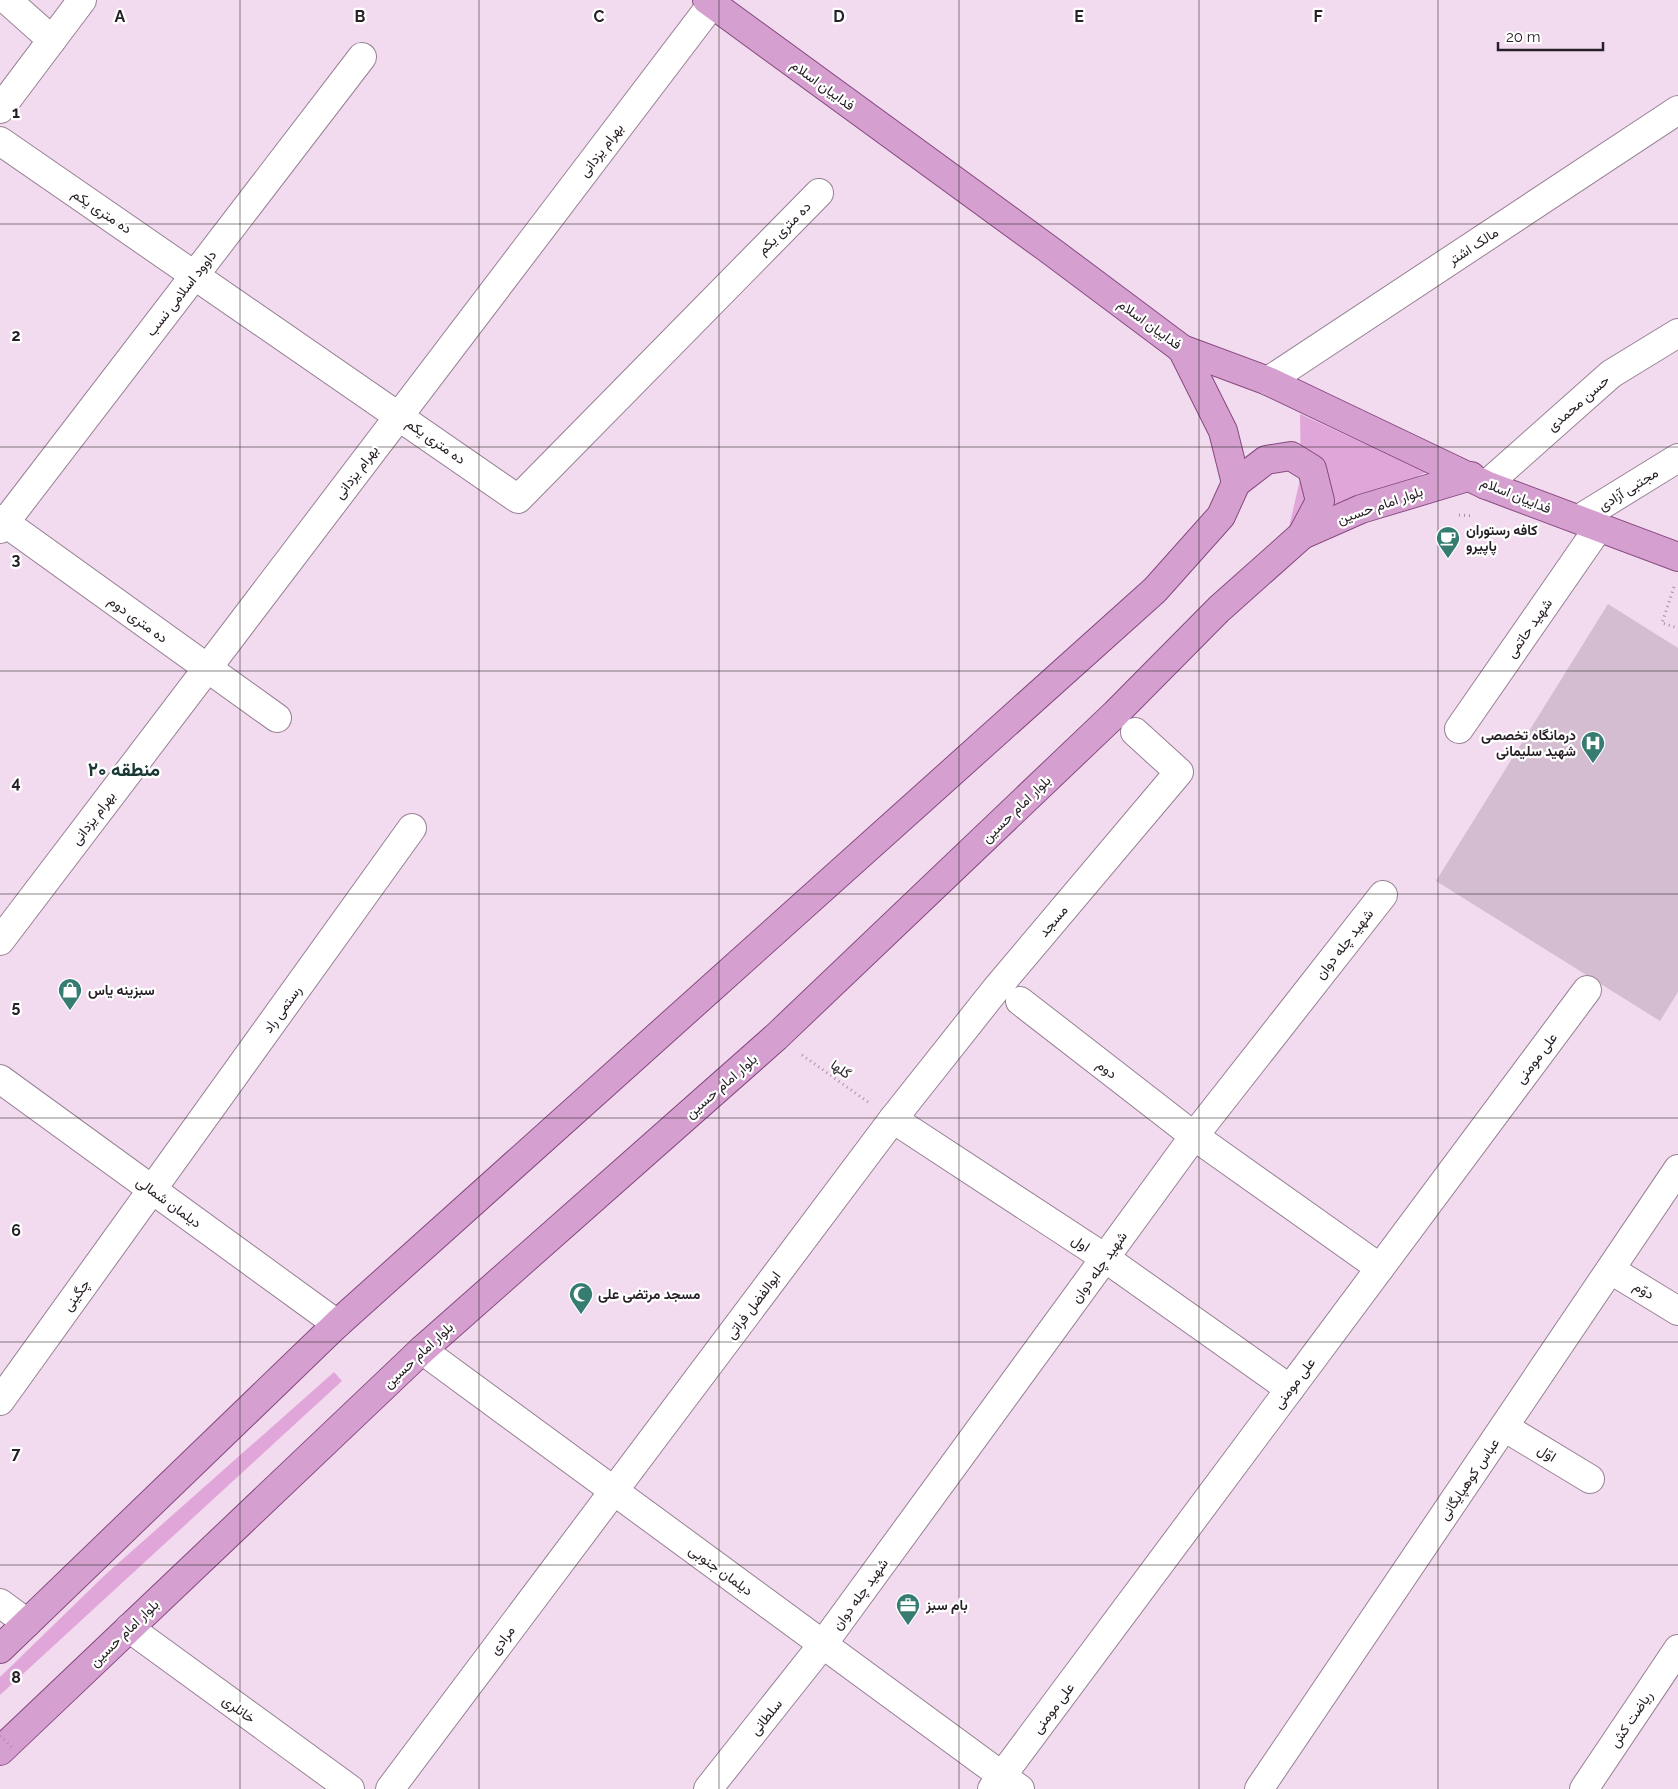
<svg xmlns="http://www.w3.org/2000/svg" width="1678" height="1789" font-family="Raleway,Vazirmatn,sans-serif">
  <style>
    .green { fill: #e1a6d9 }
    .building { fill: #d4bdd1 }
    .lines { fill: none; stroke-linecap: round; stroke-linejoin: round }
    .street-casing { stroke: #978194; stroke-width: 30 }
    .secondary-casing { stroke: #978194; stroke-width: 30 }
    .primary-casing { stroke: #864a80; stroke-width: 30 }
    .path { stroke: #a391a0; stroke-width: 3; stroke-dasharray: 1 4; stroke-linecap: butt }
    .street { stroke: #fff; stroke-width: 28 }
    .secondary { stroke: #fff; stroke-width: 28 }
    .primary { stroke: #d5a0d0; stroke-width: 28 }
    .path-bridge { stroke: #a391a0; stroke-width: 3; stroke-dasharray: 1 4; stroke-linecap: butt }
    .grid { fill: none; stroke: #282027; stroke-width: 1; stroke-opacity: 0.55 }
    .labels { text-anchor: middle; stroke-width: 4.5; stroke-linejoin: round; paint-order: stroke }
    .street-label { font-size: 14px; fill: #282027; stroke: #fff }
    .poi-label { font-size: 14px; font-weight: bold; fill: #282027; stroke: #fff; text-anchor: start }
    .district-label { font-size: 19px; font-weight: bold; fill: #173833; stroke: #fff }
    .grid-label { font-size: 16px; text-anchor: middle; font-weight: bold; fill: #282027; stroke: #fff; stroke-width: 4.5; stroke-linejoin: round; paint-order: stroke }
  </style>
  <rect width="100%" height="100%" fill="#f3dbef"/>
  <!-- green -->
  <g class="green">
    <polygon points="1300,414 1426,472 1284,549 1301,475"/>
    <polygon points="334,1372 342,1381 0,1695 0,1677 106,1574"/>
  </g>
  <!-- building -->
  <polygon class="building" points="1608,604 1678,648 1678,992 1660,1021 1436,881"/>
  <g class="lines">
    <!-- street casing -->
    <g class="street-casing">
      <g id="street">
        <polyline points="7,0 52,40"/>
        <polyline points="0,109 82,0"/>
        <polyline points="0,141 518,499 819,193"/>
        <polyline points="1486,485 1611,374 1678,333"/>
        <polyline points="0,519 277,718"/>
        <polyline points="1579,519 1678,458"/>
        <polyline points="0,529 362,57"/>
        <polyline points="1459,729 1599,527"/>
        <polyline points="0,941 712,4"/>
        <polyline points="1020,1001 1194,1136 1380,1268"/>
        <polyline points="893,1119 1105,1258 1290,1389"/>
        <polyline points="1611,1270 1678,1311"/>
        <polyline points="0,1401 412,828"/>
        <polyline points="1504,1427 1590,1479"/>
        <polyline points="390,1789 893,1119 996,989 1179,772 1135,732"/>
        <polyline points="708,1789 823,1644 1194,1136 1383,895"/>
        <polyline points="992,1789 1587,990"/>
        <polyline points="1259,1789 1678,1169"/>
        <polyline points="1584,1789 1678,1649"/>
      </g>
    </g>
    <!-- secondary casing -->
    <g class="secondary-casing">
      <g id="secondary">
        <polyline points="1268,381 1678,110"/>
        <polyline points="0,1079 337,1324"/>
        <polyline points="422,1350 1020,1789"/>
        <polyline points="0,1603 27,1623"/>
        <polyline points="129,1628 350,1789"/>
      </g>
    </g>
    <!-- primary casing -->
    <g class="primary-casing">
      <g id="primary">
        <polyline points="707,0 1047,248 1182,349 1268,381 1486,485 1678,557"/>
        <polyline points="1236,483 1266,460 1291,456 1312,469 1320,501 1302,535"/>
        <polyline points="0,1649 337,1324 1155,590 1221,516 1236,483 1223,431 1182,349"/>
        <polyline points="0,1751 422,1350 776,1037 1115,714 1219,609 1302,535 1361,509 1471,476"/>
      </g>
    </g>
    <!-- path -->
    <g class="path">
      <polyline points="1459,515 1473,516"/>
      <polyline points="1674,587 1662,623 1678,628"/>
      <polyline points="802,1055 868,1102"/>
    </g>
    <!-- street -->
    <use href="#street" class="street"/>
    <!-- secondary -->
    <use href="#secondary" class="secondary"/>
    <!-- primary -->
    <use href="#primary" class="primary"/>
    <!-- path-bridge -->
    <polyline class="path-bridge" points="0,1736 14,1749"/>
  </g>
  <!-- grid -->
  <path class="grid" d="M240 0V1789M479 0V1789M719 0V1789M959 0V1789M1199 0V1789M1438 0V1789M0 224H1678M0 447H1678M0 671H1678M0 894H1678M0 1118H1678M0 1342H1678M0 1565H1678"/>
  <!-- icons -->
  <defs>
    <g id="cafe-pin" transform="scale(1.25)"><path d="M0 17L-7.5 6A9.5 9.5 0 1 1 7.5 6Z" fill="#377c71" stroke="#fff"/><path d="M-5.5-4.5H6V0H3Q3 3.5 0 3.5H-2.5Q-5.5 3.5-5.5 0ZM3-3.2v2h1.7v-2ZM-6 4.5H4V6H-6Z" fill="#fff"/></g>
    <g id="hospital-pin" transform="scale(1.25)"><path d="M0 17L-7.5 6A9.5 9.5 0 1 1 7.5 6Z" fill="#377c71" stroke="#fff"/><path d="M-5-5h3v3.5h4V-5h3V5h-3V1.5h-4V5h-3Z" fill="#fff"/></g>
    <g id="shop-pin" transform="scale(1.25)"><path d="M0 17L-7.5 6A9.5 9.5 0 1 1 7.5 6Z" fill="#377c71" stroke="#fff"/><path d="M-5-2.5h2.3a2.7 3.5 0 0 1 5.4 0H5L5.5 6h-11ZM-1.5-2.5h3a1.5 2.3 0 0 0-3 0Z" fill="#fff"/></g>
    <g id="mosque-pin" transform="scale(1.25)"><path d="M0 17L-7.5 6A9.5 9.5 0 1 1 7.5 6Z" fill="#377c71" stroke="#fff"/><path d="M3.5-4.9A6 6 0 1 0 3.5 4.9A5 5 0 1 1 3.5-4.9Z" fill="#fff"/></g>
    <g id="office-pin" transform="scale(1.25)"><path d="M0 17L-7.5 6A9.5 9.5 0 1 1 7.5 6Z" fill="#377c71" stroke="#fff"/><path d="M-6-3h4V-5.5h4V-3h4V5H-6ZM-1-4.5V-3h2v-1.5ZM-6 0V1H6V0Z" fill="#fff"/></g>
  </defs>
  <g fill-rule="evenodd">
    <use href="#cafe-pin" x="1448" y="538"/>
    <use href="#hospital-pin" x="1593" y="743"/>
    <use href="#shop-pin" x="70" y="990"/>
    <use href="#mosque-pin" x="581" y="1294"/>
    <use href="#office-pin" x="908" y="1605"/>
  </g>
  <g class="labels">
    <!-- street labels -->
    <g class="street-label">
      <text transform="translate(823 85) rotate(36)" y="5">فداییان اسلام</text>
      <text transform="translate(601 150) rotate(-53)" y="5">بهرام یزدانی</text>
      <text transform="translate(102 211) rotate(34)" y="5">ده متری یکم</text>
      <text transform="translate(784 228) rotate(-45)" y="5">ده متری یکم</text>
      <text transform="translate(1473 246) rotate(-33)" y="5">مالک اشتر</text>
      <text transform="translate(181 293) rotate(-52)" y="5">داوود اسلامی نسب</text>
      <text transform="translate(1150 324) rotate(36)" y="5">فداییان اسلام</text>
      <text transform="translate(1578 403) rotate(-41)" y="5">حسن محمدی</text>
      <text transform="translate(436 441) rotate(35)" y="5">ده متری یکم</text>
      <text transform="translate(356 472) rotate(-53)" y="5">بهرام یزدانی</text>
      <text transform="translate(1628 489) rotate(-32)" y="5">مجتبی آزادی</text>
      <text transform="translate(1516 495) rotate(22)" y="5">فداییان اسلام</text>
      <text transform="translate(1380 505) rotate(-19)" y="5">بلوار امام حسین</text>
      <text transform="translate(138 619) rotate(36)" y="5">ده متری دوم</text>
      <text transform="translate(1529 628) rotate(-55)" y="5">شهید حاتمی</text>
      <text transform="translate(1016 809) rotate(-44)" y="5">بلوار امام حسین</text>
      <text transform="translate(93 818) rotate(-53)" y="5">بهرام یزدانی</text>
      <text transform="translate(1053 921) rotate(-50)" y="5">مسجد</text>
      <text transform="translate(1344 944) rotate(-52)" y="5">شهید چله دوان</text>
      <text transform="translate(282 1009) rotate(-54)" y="5">رستمی راد</text>
      <text transform="translate(1536 1058) rotate(-53)" y="5">علی مومنی</text>
      <text transform="translate(841 1069) rotate(35)" y="5">گلها</text>
      <text transform="translate(1107 1069) rotate(38)" y="5">دوم</text>
      <text transform="translate(721 1086) rotate(-41)" y="5">بلوار امام حسین</text>
      <text transform="translate(169 1202) rotate(36)" y="5">دیلمان شمالی</text>
      <text transform="translate(1081 1243) rotate(33)" y="5">اول</text>
      <text transform="translate(1099 1267) rotate(-54)" y="5">شهید چله دوان</text>
      <text transform="translate(1644 1290) rotate(31)" y="5">دوّم</text>
      <text transform="translate(76 1295) rotate(-54)" y="5">چگینی</text>
      <text transform="translate(753 1305) rotate(-53)" y="5">ابوالفضل فراتی</text>
      <text transform="translate(418 1355) rotate(-43)" y="5">بلوار امام حسین</text>
      <text transform="translate(1294 1383) rotate(-53)" y="5">علی مومنی</text>
      <text transform="translate(1547 1453) rotate(32)" y="5">اوّل</text>
      <text transform="translate(1469 1479) rotate(-56)" y="5">عباس کوهپایگانی</text>
      <text transform="translate(721 1570) rotate(36)" y="5">دیلمان جنوبی</text>
      <text transform="translate(860 1594) rotate(-54)" y="5">شهید چله دوان</text>
      <text transform="translate(124 1633) rotate(-44)" y="5">بلوار امام حسین</text>
      <text transform="translate(502 1640) rotate(-53)" y="5">مرادی</text>
      <text transform="translate(1053 1708) rotate(-53)" y="5">علی مومنی</text>
      <text transform="translate(239 1709) rotate(36)" y="5">خانلری</text>
      <text transform="translate(766 1717) rotate(-51)" y="5">سلطانی</text>
      <text transform="translate(1631 1719) rotate(-56)" y="5">ریاضت کش</text>
    </g>
    <!-- poi labels -->
    <g class="poi-label">
      <text x="1466" y="535">کافه رستوران<tspan x="1466" dy="16">پاپیرو</tspan></text>
      <text x="1576" y="740" text-anchor="end">درمانگاه تخصصی<tspan x="1576" dy="16">شهید سلیمانی</tspan></text>
      <text x="88" y="995">سبزینه یاس</text>
      <text x="598" y="1299">مسجد مرتضی علی</text>
      <text x="926" y="1610">بام سبز</text>
    </g>
    <!-- district labels -->
    <g class="district-label">
      <text x="124" y="776">منطقه ۲۰</text>
    </g>
  </g>
  <g class="grid-label">
    <text x="120" y="22">A</text>
    <text x="360" y="22">B</text>
    <text x="599" y="22">C</text>
    <text x="839" y="22">D</text>
    <text x="1079" y="22">E</text>
    <text x="1318" y="22">F</text>
    <text x="16" y="118">1</text>
    <text x="16" y="341">2</text>
    <text x="16" y="565">3</text>
    <text x="16" y="788">4</text>
    <text x="16" y="1012">5</text>
    <text x="16" y="1236">6</text>
    <text x="16" y="1459">7</text>
    <text x="16" y="1683">8</text>
  </g>
  <!-- scale -->
  <path d="M1498 42v8h105v-8" fill="none" stroke="#282027" stroke-width="2.5"/>
  <text x="1506" y="42" font-size="15" fill="#282027" stroke="#ffffff" stroke-width="4" paint-order="stroke">20 m</text>
</svg>
